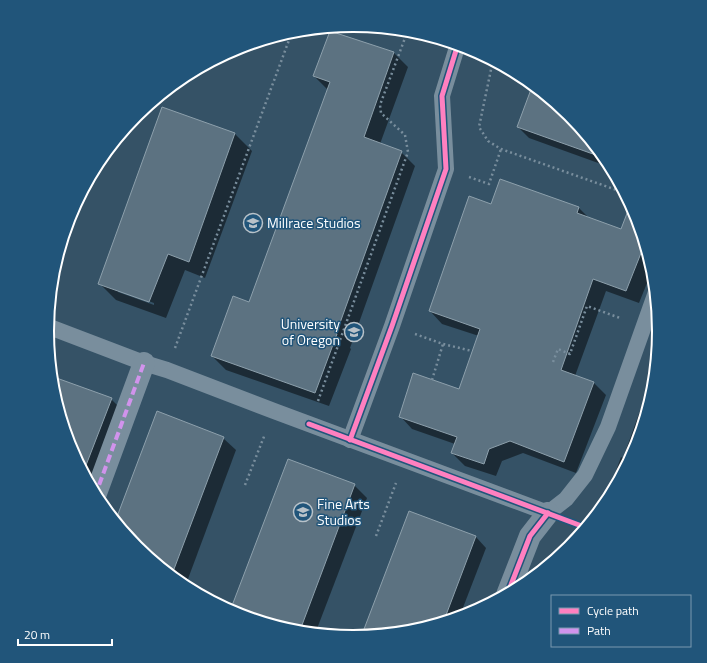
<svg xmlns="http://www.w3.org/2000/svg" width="707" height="663" font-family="'Titillium Web',sans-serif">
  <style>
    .shadow { fill: #0007; fill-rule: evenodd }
    .building { fill: #5c7281; stroke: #8da0ac }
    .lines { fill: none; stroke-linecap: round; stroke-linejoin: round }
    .path { stroke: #798e9d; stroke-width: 2.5; stroke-dasharray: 2 3; stroke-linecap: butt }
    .service { stroke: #798e9d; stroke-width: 16 }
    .pedestrian { stroke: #798e9d; stroke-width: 22 }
    .minor { stroke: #798e9d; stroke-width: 22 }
    .quiet { stroke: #d193ec; stroke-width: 4; stroke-dasharray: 8 4; stroke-linecap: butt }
    .cycleway-casing { stroke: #21557a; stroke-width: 8 }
    .cycleway { stroke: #ff80c0; stroke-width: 5 }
    .labels { text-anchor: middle; stroke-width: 3; stroke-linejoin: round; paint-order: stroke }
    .poi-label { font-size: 14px; fill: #fff; stroke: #21557a; text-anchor: start }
    .rim { fill: none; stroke: #fff; stroke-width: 2 }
  </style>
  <rect width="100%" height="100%" fill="#355266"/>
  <!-- shadow -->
  <g class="shadow">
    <polygon points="330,32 394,53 408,67 380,144 401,152 415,166 350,348 351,349 329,406 226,370 212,356 250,303 328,90 314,76"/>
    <polygon points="533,85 570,115 608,161 612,168 529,138 518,127"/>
    <path d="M163 108 235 134 252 151 205 278 185 270 166 318 116 300 99 283ZM118 290 154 303V305L118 292Z"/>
    <polygon points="491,205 579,208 590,219 621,230 638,217 653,268 639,303 606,291 575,376 593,382 606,395 576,473 523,453 502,461 496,476 465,466 452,453 455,444 412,429 400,416 460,390 479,336 442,324 430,311"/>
    <polygon points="657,364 654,392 637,449 608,502 601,511 621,457 623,458"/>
    <polygon points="51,377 111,399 122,410 92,489 70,449 53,391"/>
    <polygon points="223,438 236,450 185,587 137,548 116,523"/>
    <polygon points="288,460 354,485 367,498 315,634 293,632 236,615 231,612"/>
    <polygon points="409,512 476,537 486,548 459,618 413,632 362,637"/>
  </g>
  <!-- building -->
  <g class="building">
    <polygon points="330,31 394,52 364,137 402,151 336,334 337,334 315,393 211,356 233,296 249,302 330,82 313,76"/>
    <polygon points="533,84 570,115 607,159 517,127"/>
    <polygon points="162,107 235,133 189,262 168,254 149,302 98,284"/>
    <polygon points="500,179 579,207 577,213 621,229 631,203 637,214 645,243 626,291 593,279 561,370 594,382 564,462 510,441 489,449 484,464 451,453 457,437 399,417 413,373 459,389 480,329 429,311 469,196 491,204"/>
    <polygon points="51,376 112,398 83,473 70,449 53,391"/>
    <polygon points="157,411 224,437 171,577 137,548 115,522"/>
    <polygon points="288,459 355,484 299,633 293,632 236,615 230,611"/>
    <polygon points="409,511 476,536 443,623 413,632 361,637"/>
  </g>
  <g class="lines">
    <!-- path -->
    <g class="path">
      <polyline points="493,60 479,127 488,141 501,149 625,193"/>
      <polyline points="469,177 489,184 501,149"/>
      <polyline points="415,334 443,344 472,351"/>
      <polyline points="175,348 292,32"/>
      <polyline points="553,362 558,349 570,354 587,306 620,318"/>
      <polyline points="432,380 443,344"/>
      <polyline points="318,401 408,152 405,135 381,113 380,105 408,30"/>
      <polyline points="245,485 265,434"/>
      <polyline points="376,536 396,483"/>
    </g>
    <!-- service -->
    <g class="service">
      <polyline points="47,326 144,363 167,370 274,411 548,513 566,499 585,475 608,427 656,292"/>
      <polyline points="350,440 392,326 446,169 442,96 458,44"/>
    </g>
    <!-- pedestrian -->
    <polyline class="pedestrian" points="95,496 144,363"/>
    <!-- minor -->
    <polyline class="minor" points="507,595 530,536 548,513"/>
    <!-- quiet -->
    <polyline class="quiet" points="95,496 144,363"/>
    <!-- cycleway casing -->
    <g class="cycleway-casing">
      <g id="cycleway">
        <polyline points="309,424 587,528"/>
        <polyline points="350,440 392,326 446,169 442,96 458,44"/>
        <polyline points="507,595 530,536 548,513"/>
      </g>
    </g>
    <!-- cycleway -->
    <use href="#cycleway" class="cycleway"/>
  </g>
  <!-- icons -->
  <defs>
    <g id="school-ring" transform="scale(1)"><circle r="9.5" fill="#21557a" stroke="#b8c2c9" stroke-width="1.5"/><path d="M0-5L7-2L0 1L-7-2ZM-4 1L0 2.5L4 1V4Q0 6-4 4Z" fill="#b8c2c9"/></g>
    <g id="university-ring" transform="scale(1)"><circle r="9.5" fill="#21557a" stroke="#b8c2c9" stroke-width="1.5"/><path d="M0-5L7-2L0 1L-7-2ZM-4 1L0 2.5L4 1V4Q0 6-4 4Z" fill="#b8c2c9"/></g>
  </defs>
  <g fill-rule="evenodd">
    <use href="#school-ring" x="253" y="223"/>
    <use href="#university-ring" x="354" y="332"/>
    <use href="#school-ring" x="303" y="512"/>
  </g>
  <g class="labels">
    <!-- poi labels -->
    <g class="poi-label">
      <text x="267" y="228">Millrace Studios</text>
      <text x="340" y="329" text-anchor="end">University<tspan x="340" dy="16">of Oregon</tspan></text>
      <text x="317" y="509">Fine Arts<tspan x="317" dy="16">Studios</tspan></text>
    </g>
  </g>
  <!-- crop -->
  <path d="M0 0H707V663H0ZM54 331a299 299 0 1 1 598 0a299 299 0 1 1-598 0Z" fill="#21557a" fill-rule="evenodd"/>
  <path class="rim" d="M54 331a299 299 0 1 1 598 0a299 299 0 1 1-598 0Z"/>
  <!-- legend -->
  <rect x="551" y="595" width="140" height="52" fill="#21557a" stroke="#7a99af"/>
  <rect x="559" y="608" width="20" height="6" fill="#ff80c0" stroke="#7a99af"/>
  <text x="587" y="615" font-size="12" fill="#ffffff">Cycle path</text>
  <rect x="559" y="628" width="20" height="6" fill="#d193ec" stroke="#7a99af"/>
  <text x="587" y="635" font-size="12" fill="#ffffff">Path</text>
  <!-- scale -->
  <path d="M18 639v6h94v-6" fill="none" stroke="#ffffff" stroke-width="2"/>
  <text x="24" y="639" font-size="12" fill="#ffffff" stroke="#21557a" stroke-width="3" paint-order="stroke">20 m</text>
</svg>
